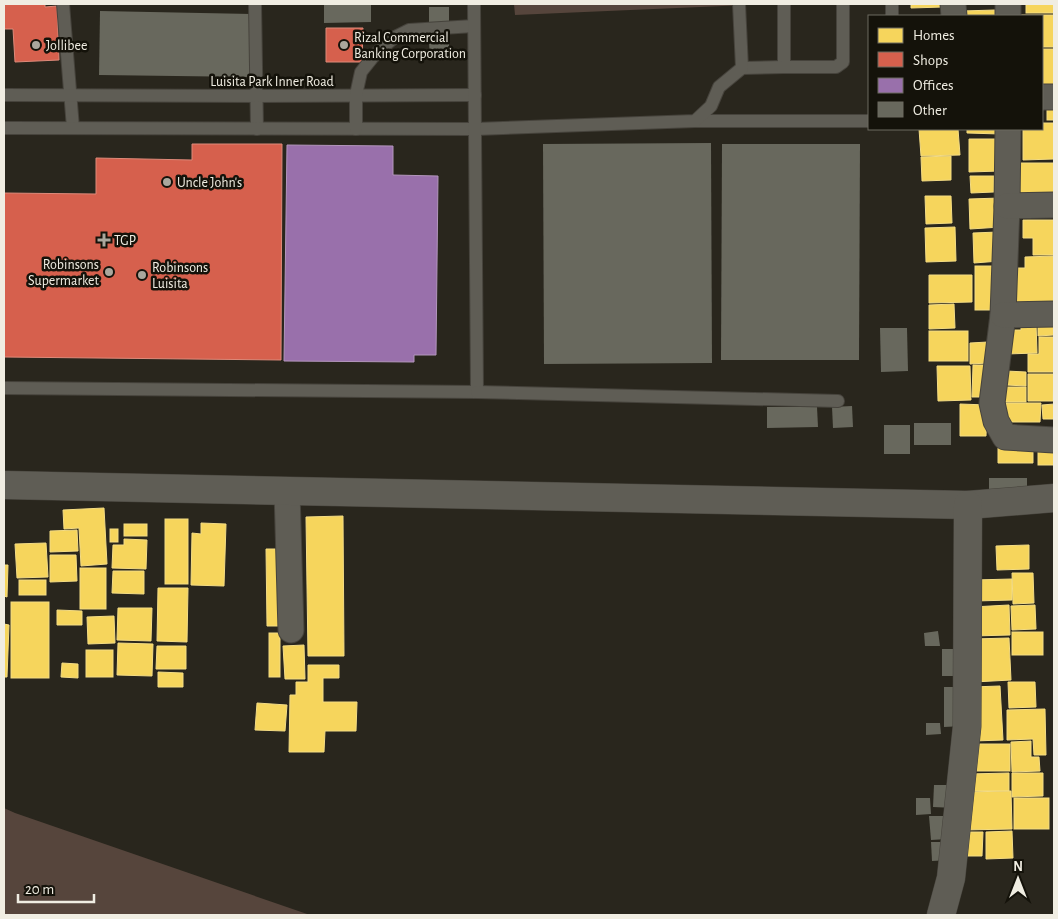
<svg xmlns="http://www.w3.org/2000/svg" width="1058" height="919" font-family="'Alegreya Sans',sans-serif">
  <style>
    .green { fill: #56453c }
    .homes { fill: #f6d55c; stroke: #f4dc84 }
    .shops { fill: #d6604d; stroke: #de8a7a }
    .offices { fill: #9970ab; stroke: #b396bc }
    .building { fill: #68685d }
    .lines { fill: none; stroke-linecap: round; stroke-linejoin: round }
    .service-casing { stroke: #46433c; stroke-width: 14 }
    .minor-casing { stroke: #46433c; stroke-width: 27 }
    .tertiary-casing { stroke: #46433c; stroke-width: 29 }
    .service { stroke: #5f5d55; stroke-width: 12 }
    .minor { stroke: #5f5d55; stroke-width: 25 }
    .tertiary { stroke: #5f5d55; stroke-width: 28 }
    .poi-dot { fill: #aaa79d; stroke: #14120a; stroke-width: 2 }
    .labels { text-anchor: middle; stroke-width: 5; stroke-linejoin: round; paint-order: stroke }
    .poi-label { font-size: 14px; fill: #f0ede2; stroke: #14120a; text-anchor: start }
    .street-label { font-size: 14px; fill: #f0ede2; stroke: #14120a }
  </style>
  <rect width="100%" height="100%" fill="#29261d"/>
  <!-- green -->
  <g class="green">
    <polygon points="514,4 768,4 515,15"/>
    <polygon points="4,808 15,813 310,915 4,915"/>
  </g>
  <!-- homes -->
  <g class="homes">
    <polygon points="911,4 943,4 943,7 911,8"/>
    <rect x="1026" y="4" width="28" height="9"/>
    <polygon points="995,10 995,16 962,16 962,11"/>
    <polygon points="1016,15 1054,15 1054,47 1042,47 1042,16 1016,16"/>
    <rect x="1042" y="49" width="12" height="37"/>
    <rect x="1047" y="105" width="7" height="15"/>
    <polygon points="1042,123 1054,123 1054,159 1023,160 1023,129 1042,129"/>
    <polygon points="919,129 958,129 960,155 921,156"/>
    <polygon points="967,129 1000,129 1000,134 967,133"/>
    <polygon points="969,139 1000,139 1000,171 969,172"/>
    <polygon points="951,156 951,180 922,181 921,157"/>
    <polygon points="1015,163 1054,163 1054,201 1014,201"/>
    <polygon points="970,176 994,176 994,192 971,193"/>
    <polygon points="925,196 951,196 952,223 926,224"/>
    <polygon points="1000,198 1001,227 970,229 969,199"/>
    <polygon points="1023,220 1054,220 1054,255 1033,255 1033,238 1023,238"/>
    <polygon points="955,227 956,261 926,262 925,228"/>
    <polygon points="998,232 1000,261 974,263 973,233"/>
    <polygon points="1054,256 1054,309 1012,310 1011,268 1025,268 1025,257"/>
    <rect x="975" y="266" width="23" height="44"/>
    <polygon points="929,275 972,275 972,302 929,303"/>
    <polygon points="954,304 955,328 929,329 929,305"/>
    <polygon points="1054,321 1054,335 1038,336 1038,322"/>
    <polygon points="1021,323 1036,323 1037,353 1006,354 1005,330 1021,330"/>
    <rect x="929" y="331" width="39" height="30"/>
    <polygon points="1039,337 1054,337 1054,372 1028,372 1028,354 1039,354"/>
    <polygon points="988,342 988,363 970,364 970,343"/>
    <polygon points="973,365 990,365 989,397 972,397"/>
    <polygon points="937,366 970,366 971,400 938,401"/>
    <polygon points="1006,371 1026,372 1026,386 1006,385"/>
    <polygon points="1028,374 1054,374 1053,401 1028,401"/>
    <rect x="1005" y="387" width="21" height="15"/>
    <polygon points="1054,394 1054,419 1043,419 1042,405 1054,404"/>
    <polygon points="1006,403 1041,403 1040,422 1005,422"/>
    <polygon points="960,404 987,405 986,436 960,436"/>
    <polygon points="1033,442 1033,463 998,463 998,443"/>
    <rect x="1038" y="447" width="16" height="18"/>
    <polygon points="104,508 107,564 81,566 79,528 64,529 63,510"/>
    <polygon points="343,516 344,656 308,656 306,517"/>
    <rect x="165" y="519" width="23" height="65"/>
    <polygon points="201,523 226,524 224,586 191,585 192,533 201,534"/>
    <rect x="124" y="524" width="23" height="12"/>
    <rect x="110" y="529" width="8" height="13"/>
    <polygon points="77,530 78,551 50,552 50,531"/>
    <polygon points="124,539 147,540 146,569 112,568 113,545 124,545"/>
    <polygon points="46,543 48,577 17,578 15,544"/>
    <polygon points="1029,545 1029,569 997,570 996,546"/>
    <polygon points="266,549 284,549 285,626 267,626"/>
    <polygon points="50,555 76,555 77,581 50,582"/>
    <polygon points="4,565 8,565 7,597 4,596"/>
    <rect x="80" y="568" width="26" height="41"/>
    <polygon points="113,571 144,571 144,594 112,593"/>
    <polygon points="1012,573 1033,573 1034,603 1013,604"/>
    <polygon points="1012,579 1012,600 975,601 974,580"/>
    <rect x="19" y="580" width="27" height="15"/>
    <polygon points="158,588 188,588 187,642 157,641"/>
    <rect x="11" y="602" width="38" height="76"/>
    <polygon points="1009,605 1010,635 973,636 972,607"/>
    <polygon points="1035,605 1036,629 1012,630 1011,606"/>
    <polygon points="118,608 152,608 151,641 117,640"/>
    <polygon points="57,610 82,611 82,625 57,625"/>
    <polygon points="114,616 115,643 88,644 87,617"/>
    <polygon points="4,624 9,625 7,677 4,677"/>
    <rect x="1012" y="632" width="31" height="23"/>
    <rect x="269" y="633" width="11" height="44"/>
    <polygon points="1009,638 1011,680 974,682 973,639"/>
    <polygon points="118,643 153,644 152,676 117,675"/>
    <polygon points="304,645 305,679 285,679 283,646"/>
    <polygon points="157,646 186,646 186,669 156,669"/>
    <rect x="86" y="650" width="27" height="27"/>
    <polygon points="62,663 78,664 78,678 61,677"/>
    <polygon points="308,665 339,665 339,678 323,678 323,702 357,702 356,731 325,731 324,752 289,752 290,695 296,695 296,682 308,682"/>
    <polygon points="158,672 183,673 183,687 158,687"/>
    <polygon points="1008,682 1035,682 1036,707 1009,708"/>
    <polygon points="1000,686 1003,740 973,741 971,687"/>
    <polygon points="257,703 287,705 285,731 255,730"/>
    <polygon points="1045,709 1046,755 1034,755 1033,739 1007,740 1007,710"/>
    <polygon points="1031,741 1031,757 1039,757 1040,771 1012,772 1011,742"/>
    <rect x="970" y="744" width="40" height="27"/>
    <polygon points="1009,773 1009,791 968,791 968,774"/>
    <polygon points="1012,773 1043,773 1043,796 1012,797"/>
    <polygon points="1011,791 1012,829 964,830 964,792"/>
    <rect x="1014" y="798" width="35" height="31"/>
    <polygon points="1012,831 1013,858 986,859 986,832"/>
    <polygon points="963,832 983,832 982,856 963,856"/>
  </g>
  <!-- shops -->
  <g class="shops">
    <polygon points="4,4 45,4 45,7 57,6 59,60 15,62 13,29 4,29"/>
    <polygon points="326,28 363,28 362,62 326,62"/>
    <polygon points="192,144 282,144 281,360 4,357 4,193 96,194 96,158 192,160"/>
  </g>
  <!-- offices -->
  <polygon class="offices" points="287,145 393,146 393,175 438,176 436,355 414,355 414,362 284,361"/>
  <!-- building -->
  <g class="building">
    <polygon points="324,4 371,4 371,22 324,23"/>
    <polygon points="429,7 449,7 449,24 429,25"/>
    <polygon points="100,11 252,14 251,77 99,75"/>
    <polygon points="449,41 449,59 430,59 429,42"/>
    <polygon points="711,143 712,363 544,364 543,144"/>
    <polygon points="722,144 860,144 859,360 721,360"/>
    <polygon points="880,328 907,328 908,371 881,372"/>
    <polygon points="852,406 853,427 833,428 832,407"/>
    <polygon points="767,407 817,407 818,427 767,428"/>
    <rect x="914" y="423" width="37" height="22"/>
    <rect x="884" y="425" width="26" height="29"/>
    <rect x="989" y="478" width="38" height="19"/>
    <polygon points="938,631 940,646 925,646 924,633"/>
    <rect x="942" y="649" width="20" height="27"/>
    <polygon points="944,687 963,687 963,726 944,727"/>
    <polygon points="926,723 940,723 941,734 926,735"/>
    <polygon points="934,785 956,785 955,808 933,807"/>
    <polygon points="916,798 930,798 931,814 916,815"/>
    <polygon points="929,816 947,816 948,839 931,840"/>
    <polygon points="931,842 949,842 950,860 932,861"/>
  </g>
  <g class="lines">
    <!-- service casing -->
    <g class="service-casing">
      <g id="service">
        <polyline points="63,4 73,128"/>
        <polyline points="255,4 257,129"/>
        <polyline points="892,4 892,16"/>
        <polyline points="784,67 784,4"/>
        <polyline points="742,68 784,67 836,67 843,62 843,4"/>
        <polyline points="4,95 257,96 475,95"/>
        <polyline points="695,121 869,121"/>
        <polyline points="4,128 476,129 695,121 711,106 719,87 742,68 739,4"/>
        <polyline points="356,129 356,95 361,72 373,57 384,46 395,37 409,30 474,26"/>
        <polyline points="4,388 477,392 474,4"/>
        <polyline points="477,392 838,401"/>
      </g>
    </g>
    <!-- minor casing -->
    <g class="minor-casing">
      <g id="minor">
        <polyline points="953,4 954,16"/>
        <polyline points="1008,4 1008,16"/>
        <polyline points="1042,97 1054,97"/>
        <polyline points="1008,129 1007,206 1003,315 992,403 996,421 1005,437 1054,440"/>
        <polyline points="1007,206 1054,205"/>
        <polyline points="1003,315 1054,314"/>
        <polyline points="287,491 291,630"/>
      </g>
    </g>
    <!-- tertiary casing -->
    <g class="tertiary-casing">
      <g id="tertiary">
        <polyline points="4,485 968,505 1054,498"/>
        <polyline points="941,915 951,878 967,726 968,505"/>
      </g>
    </g>
    <!-- service -->
    <use href="#service" class="service"/>
    <!-- minor -->
    <use href="#minor" class="minor"/>
    <!-- tertiary -->
    <use href="#tertiary" class="tertiary"/>
  </g>
  <!-- markers -->
  <g class="poi-dot">
    <circle cx="36" cy="45" r="5"/>
    <circle cx="344" cy="45" r="5"/>
    <circle cx="167" cy="182" r="5"/>
    <path d="M101.5 232.5h5v5h5v5h-5v5h-5v-5h-5v-5h5z"/>
    <circle cx="109" cy="272" r="5"/>
    <circle cx="142" cy="275" r="5"/>
  </g>
  <g class="labels">
    <!-- poi labels -->
    <g class="poi-label">
      <text x="354" y="42">Rizal Commercial<tspan x="354" dy="16">Banking Corporation</tspan></text>
      <text x="46" y="50">Jollibee</text>
      <text x="177" y="187">Uncle John's</text>
      <text x="114" y="245">TGP</text>
      <text x="99" y="269" text-anchor="end">Robinsons<tspan x="99" dy="16">Supermarket</tspan></text>
      <text x="152" y="272">Robinsons<tspan x="152" dy="16">Luisita</tspan></text>
    </g>
    <!-- street labels -->
    <g class="street-label">
      <text x="272" y="86">Luisita Park Inner Road</text>
    </g>
  </g>
  <!-- border -->
  <rect width="1058" height="919" fill="none" stroke="#f0ede2" stroke-width="10"/>
  <!-- legend -->
  <rect x="868" y="15" width="175" height="115" fill="#14120a" stroke="#6c6a60"/>
  <rect x="878" y="28" width="25" height="15" fill="#f6d55c" stroke="#6c6a60"/>
  <text x="913" y="40" font-size="15" fill="#f0ede2">Homes</text>
  <rect x="878" y="52" width="25" height="15" fill="#d6604d" stroke="#6c6a60"/>
  <text x="913" y="65" font-size="15" fill="#f0ede2">Shops</text>
  <rect x="878" y="78" width="25" height="15" fill="#9970ab" stroke="#6c6a60"/>
  <text x="913" y="90" font-size="15" fill="#f0ede2">Offices</text>
  <rect x="878" y="102" width="25" height="15" fill="#68685d" stroke="#6c6a60"/>
  <text x="913" y="115" font-size="15" fill="#f0ede2">Other</text>
  <!-- north arrow -->
  <g transform="translate(1018 879)" stroke="#14120a" stroke-width="4" paint-order="stroke">
  <path d="M0-4L9 19L0 12L-9 19Z" fill="#f0ede2"/>
  <text y="-8" font-size="14" font-weight="bold" text-anchor="middle" fill="#f0ede2">N</text>
  </g>
  <!-- scale -->
  <path d="M18 894v8h76v-8" fill="none" stroke="#f0ede2" stroke-width="2.5"/>
  <text x="25" y="894" font-size="15" fill="#f0ede2" stroke="#14120a" stroke-width="4" paint-order="stroke">20 m</text>
</svg>
